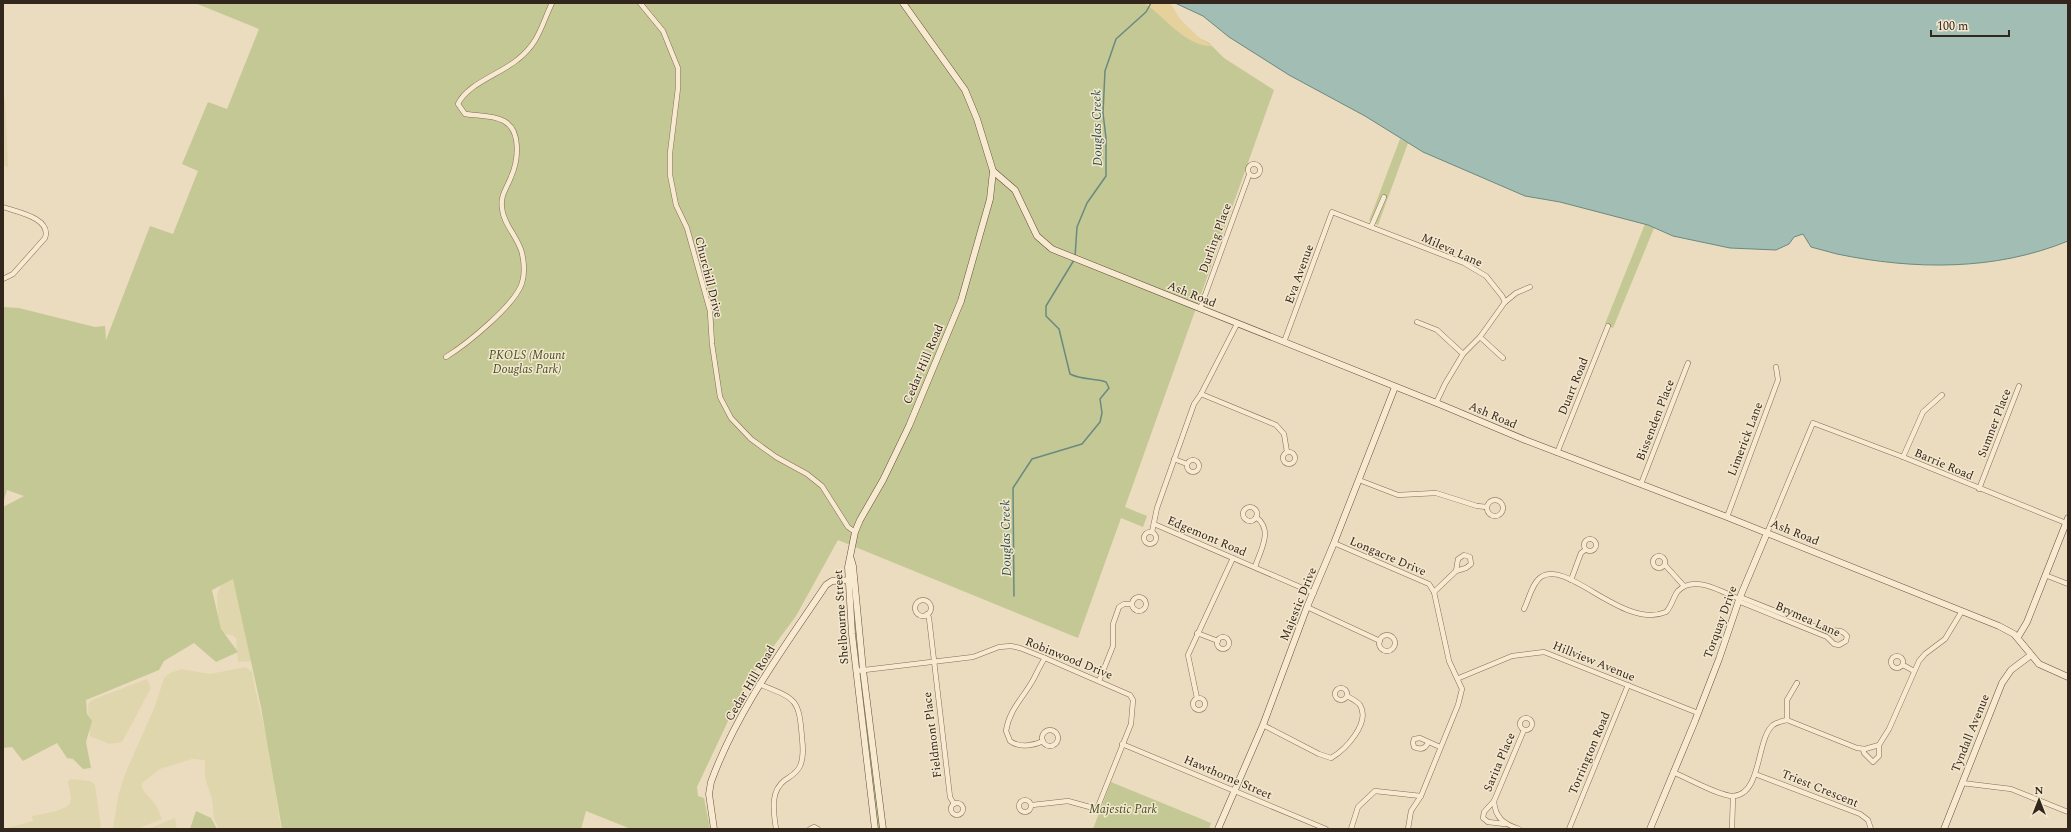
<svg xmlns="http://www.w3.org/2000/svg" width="2071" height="832" font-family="Spectral,serif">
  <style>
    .farmland { fill: #e0d6ad }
    .green { fill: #c4c894 }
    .sand { fill: #e6d09c }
    .water { fill: #a2bdb4; stroke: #6a8a81 }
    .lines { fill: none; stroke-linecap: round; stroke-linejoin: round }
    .stream { stroke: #6a8a81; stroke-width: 1.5 }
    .street-casing { stroke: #836d58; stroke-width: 5.5 }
    .secondary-casing { stroke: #644f3c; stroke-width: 7 }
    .street { stroke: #f7ead1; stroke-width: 4.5 }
    .secondary { stroke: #f7ead1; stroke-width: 6 }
    .labels { text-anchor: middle; stroke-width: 3; stroke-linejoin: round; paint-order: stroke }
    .street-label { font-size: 12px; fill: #33261c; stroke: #f3e7ce }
    .park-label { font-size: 12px; font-style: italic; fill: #454e24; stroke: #f3e7ce }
    .water-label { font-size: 13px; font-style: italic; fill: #2c524e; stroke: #f3e7ce }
  </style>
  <rect width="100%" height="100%" fill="#ebdcbf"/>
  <!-- farmland -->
  <g class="farmland">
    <polygon points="3,97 5,98 8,167 3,165"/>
    <polygon points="236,571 254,661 238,662 236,638 232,635 222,634 218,616 217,595 221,585 231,573"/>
    <polygon points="245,667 252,672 255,688 267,739 281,829 219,829 214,819 212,799 205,778 205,760 192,759 160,769 141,784 143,790 156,805 162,819 137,829 113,829 118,797 125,774 155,706 164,678 170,673 181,669 210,674"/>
    <polygon points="147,679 151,688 122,742 109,744 90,736 88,705 92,700"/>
    <polygon points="70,779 90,781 95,785 101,827 96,829 3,829 33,821 32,816 57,811 66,807 70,804 71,798 68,782"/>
    <polygon points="175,818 177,829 148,829"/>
  </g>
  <!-- green -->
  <g class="green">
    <polygon points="195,3 1170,3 1179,19 1199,38 1209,43 1224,58 1274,90 1125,507 1147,516 1143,527 1121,518 1078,638 838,540 796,616 745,685 697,787 698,796 704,798 710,829 631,829 586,811 581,829 282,829 261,707 233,579 212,590 221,629 238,652 216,662 194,643 164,661 159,670 86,700 87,714 92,721 86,742 91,768 83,769 73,759 67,758 57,743 23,761 12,747 3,748 3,507 24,496 7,490 3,503 3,307 19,308 95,327 105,326 106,340 150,226 173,234 198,171 182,164 208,102 227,109 259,29"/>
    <polygon points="1400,139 1408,143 1378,225 1369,221"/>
    <polygon points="1645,224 1654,228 1613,328 1605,324"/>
    <polygon points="854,623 858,634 881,829 877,829 853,634"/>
    <polygon points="1111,782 1211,823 1209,829 1093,829"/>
    <polygon points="196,811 211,818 217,829 190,829"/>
  </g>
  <!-- sand -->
  <path class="sand" d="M1144 3H1170L1180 19 1199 38 1212 46C1186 47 1165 17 1144 3Z"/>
  <!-- water -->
  <path class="water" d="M1175 3H2068V241C1995 271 1914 270 1837 254 1828 252 1820 249 1811 247L1803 234 1794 237 1789 244 1776 250 1730 248 1673 236 1648 225 1560 202 1525 196 1423 152 1365 116 1289 75 1229 37 1203 16Z"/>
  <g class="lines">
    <!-- stream -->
    <g class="stream">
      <polyline points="1075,257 1077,227 1087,203 1106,176 1106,138 1103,113 1105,71 1116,39 1146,12 1151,3"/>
      <path d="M1014 596 1013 488 1032 459 1082 444 1100 422 1102 413 1100 399 1109 388 1106 382C1093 378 1082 380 1070 374L1059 329 1046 316V306L1074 260"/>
    </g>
    <!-- street casing -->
    <g class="street-casing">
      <g id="street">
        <polyline points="640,3 663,31 678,68 678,88 670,153 670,175 676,205 687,228 710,311 712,344 720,397 731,418 751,439 776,457 807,474 822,486 848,527 855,532"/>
        <circle cx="1254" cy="170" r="6"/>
        <path d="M3 207C17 212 52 218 45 238L13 274 3 279"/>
        <polyline points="1371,227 1384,197"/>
        <polyline points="1505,302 1516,293 1530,287"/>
        <polyline points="1200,309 1249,175"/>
        <polyline points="1417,322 1437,330 1463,354"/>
        <polyline points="1480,337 1503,358"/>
        <polyline points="1284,342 1332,212 1464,263 1486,276 1502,296 1505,302 1480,337 1463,354 1445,384 1436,403"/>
        <path d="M446 357C467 344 515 305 522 283 525 273 524 262 522 253 518 237 503 224 502 208 500 195 507 188 511 177 518 161 522 131 504 121 493 115 477 116 465 114L458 104C467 84 500 74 517 60 539 43 541 26 552 3"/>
        <polyline points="1201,394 1276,425 1284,434 1287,452"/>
        <circle cx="1289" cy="458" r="6"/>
        <polyline points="1557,453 1608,326"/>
        <polyline points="1903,457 1923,412 1942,395"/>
        <polyline points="1174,459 1187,464"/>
        <circle cx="1193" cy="466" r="6"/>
        <polyline points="1359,480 1398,495 1436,493 1477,506 1487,507"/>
        <polyline points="1641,484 1688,363"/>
        <polyline points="1979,489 2019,386"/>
        <circle cx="1495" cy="508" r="8"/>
        <circle cx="1250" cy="514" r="7"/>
        <polyline points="1727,517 1778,380 1776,367"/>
        <polyline points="1154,524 1314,593"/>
        <circle cx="1150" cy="538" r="6"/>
        <polyline points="1152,532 1157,508 1194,404 1201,394 1237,324"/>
        <polyline points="1767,533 1813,423 1903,457 2066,523"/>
        <circle cx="1590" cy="545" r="6"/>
        <polyline points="1334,543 1429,584 1434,592 1449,661 1462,689 1458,705 1421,796 1411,811 1408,829"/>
        <circle cx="1659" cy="562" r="6"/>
        <polyline points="1665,565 1684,586"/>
        <path d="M1255 567C1260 551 1274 530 1256 517"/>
        <polyline points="2045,575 2068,584"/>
        <polyline points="1571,580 1581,553 1585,550"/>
        <polyline points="1434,592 1456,571 1466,568 1471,564 1470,557 1464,555 1458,559 1456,571"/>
        <circle cx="1139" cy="604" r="7"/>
        <circle cx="923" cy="608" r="8"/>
        <path d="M1738 601 1827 637 1834 644 1839 645 1846 641 1847 636C1841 628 1835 631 1826 631L1740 597"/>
        <polyline points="1307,607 1380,641"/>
        <path d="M1524 609C1529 599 1532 583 1541 577 1568 559 1623 630 1666 612 1672 606 1673 597 1678 591 1694 574 1722 592 1739 599"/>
        <polyline points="927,614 929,618 950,797 954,804"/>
        <polyline points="1197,633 1218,641"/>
        <circle cx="1387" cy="643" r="8"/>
        <circle cx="1223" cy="643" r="6"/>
        <circle cx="1897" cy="662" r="6"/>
        <polyline points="1903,665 1914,671"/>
        <polyline points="856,671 973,657 999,647 1011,646 1020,648 1045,658 1130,695 1133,700 1131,724 1097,809 1068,801 1032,805"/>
        <polyline points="1459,678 1512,656 1544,652 1698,713"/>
        <polyline points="1099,681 1113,646 1113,624 1119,607 1124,604 1132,604"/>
        <path d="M759 684C796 699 799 698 802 738 803 747 804 757 800 766 797 773 791 776 785 780 769 792 774 813 776 829"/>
        <circle cx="1341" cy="694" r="6"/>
        <circle cx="1199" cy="704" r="6"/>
        <polyline points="1197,698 1188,655 1233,558"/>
        <circle cx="1526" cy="724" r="6"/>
        <polyline points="1787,720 1787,700 1797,683"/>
        <path d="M1263 725 1319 754 1331 758C1345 750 1371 723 1360 705 1357 701 1352 699 1347 696"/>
        <circle cx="1050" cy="738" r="8"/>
        <path d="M1043 741C1033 746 1019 748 1010 741L1006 731C1009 710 1023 698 1033 680 1037 673 1040 665 1045 658"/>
        <path d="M1428 743C1425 749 1420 750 1414 747L1413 743 1414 739 1420 738 1440 747"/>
        <polyline points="1122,744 1326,829"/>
        <polyline points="1863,749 1864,753 1873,762 1879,756 1879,745"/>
        <path d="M1673 772C1687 778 1719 796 1733 796 1762 795 1756 739 1773 725 1777 722 1782 721 1787 720L1857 748 1865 749 1879 745 1889 729 1919 661 1925 654 1945 639 1962 611"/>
        <polyline points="1755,774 1860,814 1868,820 1871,829"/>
        <polyline points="1962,783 2011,789 2068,812"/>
        <circle cx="1025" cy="806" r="6"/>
        <polyline points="1494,801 1484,812 1483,818 1488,822 1505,824"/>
        <circle cx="957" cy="809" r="6"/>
        <polyline points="810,829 814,827 818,829"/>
        <polyline points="1351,829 1358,807 1375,791 1421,796"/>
        <path d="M1519 829C1504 824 1495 818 1494 801L1524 730"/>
        <polyline points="1569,829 1628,685"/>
        <polyline points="1732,829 1733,796"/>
      </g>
    </g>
    <!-- secondary casing -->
    <g class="secondary-casing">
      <g id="secondary">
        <polyline points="993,171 1015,190 1037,236 1052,249 1444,406 1525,440 1727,517 1999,626 2014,634 2039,664 2068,677"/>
        <polyline points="851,559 853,566 863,670 883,829"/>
        <polyline points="2018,637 2027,622 2068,518"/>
        <path d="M714 829 709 794 711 782C737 710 784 648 826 585L832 581 854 580"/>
        <polyline points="875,829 852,634 848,567 855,532 860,520 883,480 909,426 961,301 990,199 993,171 977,119 965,90 903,3"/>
        <polyline points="1218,829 1263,725 1307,607 1334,543 1395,387"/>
        <polyline points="1650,829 1695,721 1719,659 1740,597 1767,533"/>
        <polyline points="1944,829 2002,683 2011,670 2031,655"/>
      </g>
    </g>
    <!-- street -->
    <use href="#street" class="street"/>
    <!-- secondary -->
    <use href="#secondary" class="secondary"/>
  </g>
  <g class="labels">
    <!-- street labels -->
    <g class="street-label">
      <text transform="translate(1215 238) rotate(-70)" y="4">Durling Place</text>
      <text transform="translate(1452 250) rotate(24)" y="4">Mileva Lane</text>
      <text transform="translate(1299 274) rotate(-70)" y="4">Eva Avenue</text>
      <text transform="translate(709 277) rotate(76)" y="4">Churchill Drive</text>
      <text transform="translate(1192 294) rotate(22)" y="4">Ash Road</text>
      <text transform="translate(923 364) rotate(-67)" y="4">Cedar Hill Road</text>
      <text transform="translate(1573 386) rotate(-68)" y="4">Duart Road</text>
      <text transform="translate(1493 415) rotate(23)" y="4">Ash Road</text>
      <text transform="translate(1655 420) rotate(-69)" y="4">Bissenden Place</text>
      <text transform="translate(1994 423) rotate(-69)" y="4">Sumner Place</text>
      <text transform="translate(1745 439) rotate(-69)" y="4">Limerick Lane</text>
      <text transform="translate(1944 464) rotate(23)" y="4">Barrie Road</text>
      <text transform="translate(1795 532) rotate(22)" y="4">Ash Road</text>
      <text transform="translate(1207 536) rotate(23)" y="4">Edgemont Road</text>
      <text transform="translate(1388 556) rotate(23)" y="4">Longacre Drive</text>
      <text transform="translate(1298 604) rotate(-68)" y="4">Majestic Drive</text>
      <text transform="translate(841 617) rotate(-94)" y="4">Shelbourne Street</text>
      <text transform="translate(1808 619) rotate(24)" y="4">Brymea Lane</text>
      <text transform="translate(1720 622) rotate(-70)" y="4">Torquay Drive</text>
      <text transform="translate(1069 658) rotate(22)" y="4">Robinwood Drive</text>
      <text transform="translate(1594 661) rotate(22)" y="4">Hillview Avenue</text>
      <text transform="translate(750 683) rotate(-59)" y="4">Cedar Hill Road</text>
      <text transform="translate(1970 733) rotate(-68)" y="4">Tyndall Avenue</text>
      <text transform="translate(932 735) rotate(-97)" y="4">Fieldmont Place</text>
      <text transform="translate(1589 753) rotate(-67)" y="4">Torrington Road</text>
      <text transform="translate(1499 762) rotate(-67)" y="4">Sarita Place</text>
      <text transform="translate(1228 777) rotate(23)" y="4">Hawthorne Street</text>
      <text transform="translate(1820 788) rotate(22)" y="4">Triest Crescent</text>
    </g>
    <!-- park labels -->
    <g class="park-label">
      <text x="527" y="359">PKOLS (Mount<tspan x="527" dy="14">Douglas Park)</tspan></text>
      <text x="1123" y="813">Majestic Park</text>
    </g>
    <!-- water labels -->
    <g class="water-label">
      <text transform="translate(1096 128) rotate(-91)" y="5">Douglas Creek</text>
      <text transform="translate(1005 538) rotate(-91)" y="5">Douglas Creek</text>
    </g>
  </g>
  <!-- border -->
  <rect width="2071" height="832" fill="none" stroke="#33261c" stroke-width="8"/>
  <!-- north arrow -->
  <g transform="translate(2039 800)" stroke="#f3e7ce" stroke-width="3" paint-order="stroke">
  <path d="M0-3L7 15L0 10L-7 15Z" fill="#33261c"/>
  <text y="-6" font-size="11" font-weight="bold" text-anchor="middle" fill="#33261c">N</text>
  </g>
  <!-- scale -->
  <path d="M1931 30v6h78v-6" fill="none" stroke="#33261c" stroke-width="2"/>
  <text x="1937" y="30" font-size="12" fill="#33261c" stroke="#f3e7ce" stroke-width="3" paint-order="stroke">100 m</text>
</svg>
